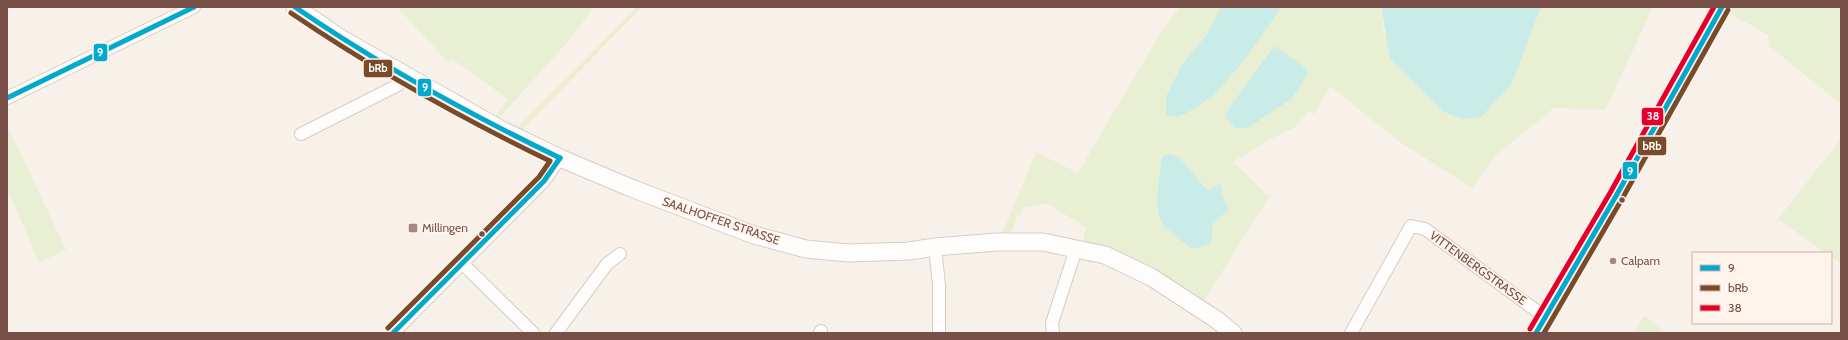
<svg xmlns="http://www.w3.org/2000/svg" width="1848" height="340" font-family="Cabin,sans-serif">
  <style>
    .green { fill: #e8efd3; fill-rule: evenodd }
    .water { fill: #caece9 }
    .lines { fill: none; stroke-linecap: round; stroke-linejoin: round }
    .street-casing { stroke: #d6ccc6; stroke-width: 14 }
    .secondary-casing { stroke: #d7ccc6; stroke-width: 19 }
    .street { stroke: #fefdfc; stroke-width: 12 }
    .secondary { stroke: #fefdfc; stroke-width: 17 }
    .bus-1-casing { stroke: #fff4ec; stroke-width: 8 }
    .bus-2-casing { stroke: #fff4ec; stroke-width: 8 }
    .bus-3-casing { stroke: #fff4ec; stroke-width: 8 }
    .bus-1 { stroke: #00a9ce; stroke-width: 5 }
    .bus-2 { stroke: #7a4b2a; stroke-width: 5 }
    .bus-3 { stroke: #e4002b; stroke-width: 5 }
    .bus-dot { fill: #795047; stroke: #fff4ec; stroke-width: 1.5 }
    .poi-dot { fill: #a58880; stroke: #fff4ec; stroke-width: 1.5 }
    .labels { text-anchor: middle; stroke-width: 3.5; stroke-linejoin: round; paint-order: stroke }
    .street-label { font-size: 12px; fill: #795047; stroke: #fff4ec }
    .poi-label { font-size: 12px; fill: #795047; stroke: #fff4ec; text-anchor: start }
    .line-badge { stroke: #fff4ec; stroke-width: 1.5 }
    .badge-label { font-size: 11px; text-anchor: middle; font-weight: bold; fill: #fff }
  </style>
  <rect width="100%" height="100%" fill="#f8f1ea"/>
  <!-- green -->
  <g class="green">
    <polygon points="397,7 594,7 571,38 498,119 494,117 508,99 452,59 449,63"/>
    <polygon points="637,7 642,7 520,132 516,129"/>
    <path d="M1180 7H1221L1207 34 1181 66 1166 96 1167 116C1170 116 1175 117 1179 116 1220 102 1257 41 1282 7H1381L1384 34 1512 83 1541 7H1653L1605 110 1554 108 1494 157 1472 188 1400 142 1330 86 1315 114 1309 111 1294 128 1270 139 1233 162 1269 197 1203 302 1172 283 1145 265 1083 241 1086 227 1046 203 1023 208 1021 215H1018L1010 235 1001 236 1036 152 1078 173 1158 37ZM1274 46 1296 60 1309 72 1225 117 1229 108ZM1179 157 1208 191 1221 184 1222 195 1229 209 1213 224 1162 223C1153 188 1160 185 1179 157Z"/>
    <polygon points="1732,7 1841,7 1841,104 1769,46 1768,35 1729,13"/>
    <polygon points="7,125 66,250 39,262 7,188"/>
    <polygon points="1841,139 1841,264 1831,257 1831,253 1826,253 1778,219"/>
    <polygon points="1644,316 1667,333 1634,333"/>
  </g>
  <!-- water -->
  <g class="water">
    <path d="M1221 7H1282C1257 41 1220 103 1179 116 1175 117 1170 116 1166 116V96L1181 66 1207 34Z"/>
    <polygon points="1381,7 1541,7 1512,83 1481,117 1463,119 1444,112 1390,59"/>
    <polygon points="1274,46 1296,60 1309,72 1291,99 1248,128 1236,128 1225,117 1229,108"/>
    <path d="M1169 154 1179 157 1208 191 1221 183 1222 195 1229 209 1213 224 1211 244 1192 249C1186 244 1165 228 1162 223 1153 206 1160 175 1162 157Z"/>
  </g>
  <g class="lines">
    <!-- street casing -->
    <g class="street-casing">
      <g id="street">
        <polyline points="7,98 194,7"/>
        <polyline points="301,134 398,85 405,75"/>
        <polyline points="935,247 939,285 939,333"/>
        <polyline points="463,264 533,333"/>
        <polyline points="393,333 544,181 560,158"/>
        <polyline points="556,333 607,264 620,254"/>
        <polyline points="820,333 821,331"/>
        <polyline points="1053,333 1052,323 1076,249"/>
        <polyline points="1351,333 1411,226 1425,229 1545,317"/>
      </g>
    </g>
    <!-- secondary casing -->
    <g class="secondary-casing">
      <g id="secondary">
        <polyline points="295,7 340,38 500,129 560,158 631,188 754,235 806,249 848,253 909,251 935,247 997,242 1043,242 1076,249 1105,255 1151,277 1217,320 1233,333"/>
        <polyline points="1536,333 1616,196 1722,7"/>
      </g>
    </g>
    <!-- street -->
    <use href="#street" class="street"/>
    <!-- secondary -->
    <use href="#secondary" class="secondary"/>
    <!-- bus-1 casing -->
    <g class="bus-1-casing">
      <g id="bus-1">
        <path d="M295 7C378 64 469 114 560 158"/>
        <polyline points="7,98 194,7"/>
        <polyline points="393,333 544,181 560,158"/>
        <polyline points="1536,333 1616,196 1722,7"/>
      </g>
    </g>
    <!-- bus-2 casing -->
    <g class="bus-2-casing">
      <g id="bus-2">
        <path d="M291 13C372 68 461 118 550 161L539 177 388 328"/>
        <polyline points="1544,333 1622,199 1728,10"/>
      </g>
    </g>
    <!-- bus-3 casing -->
    <g class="bus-3-casing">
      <polyline id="bus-3" points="1530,329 1610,193 1714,7"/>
    </g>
    <!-- bus-1 -->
    <use href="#bus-1" class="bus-1"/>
    <!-- bus-2 -->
    <use href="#bus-2" class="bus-2"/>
    <!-- bus-3 -->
    <use href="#bus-3" class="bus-3"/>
  </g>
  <!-- markers -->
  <g class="bus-dot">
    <circle cx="1622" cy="200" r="3.5"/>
    <circle cx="482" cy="234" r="3.5"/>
  </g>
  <g class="poi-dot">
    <rect x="408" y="223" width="10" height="10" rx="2"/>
    <circle cx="1613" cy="261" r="4"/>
  </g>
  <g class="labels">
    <!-- street labels -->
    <g class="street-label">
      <text transform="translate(721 221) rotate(19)" y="4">SAALHOFFER STRASSE</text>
      <text transform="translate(1478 268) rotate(36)" y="4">VITTENBERGSTRASSE</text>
    </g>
    <!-- poi labels -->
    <g class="poi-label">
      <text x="422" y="232">Millingen</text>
      <text x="1621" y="265">Calpam</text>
    </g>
  </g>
  <g class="line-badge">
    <rect x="93" y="43" width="15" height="19" rx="4" fill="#00a9ce"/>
    <rect x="363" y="59" width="30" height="19" rx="4" fill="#7a4b2a"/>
    <rect x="417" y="78" width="15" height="19" rx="4" fill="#00a9ce"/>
    <rect x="1641" y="107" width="23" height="19" rx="4" fill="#e4002b"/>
    <rect x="1637" y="136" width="30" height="20" rx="4" fill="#7a4b2a"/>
    <rect x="1622" y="161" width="16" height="19" rx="4" fill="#00a9ce"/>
  </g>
  <g class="badge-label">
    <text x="100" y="56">9</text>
    <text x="378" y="72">bRb</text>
    <text x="425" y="91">9</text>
    <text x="1653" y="120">38</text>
    <text x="1652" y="150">bRb</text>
    <text x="1630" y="175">9</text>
  </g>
  <!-- border -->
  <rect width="1848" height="340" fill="none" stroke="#795047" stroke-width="16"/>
  <!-- legend -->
  <rect x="1692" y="252" width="140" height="72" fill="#fff4ec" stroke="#c9b2aa"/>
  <rect x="1700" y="265" width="20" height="6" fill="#00a9ce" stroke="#c9b2aa"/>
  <text x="1728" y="272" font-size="12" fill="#795047">9</text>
  <rect x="1700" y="285" width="20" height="6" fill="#7a4b2a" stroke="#c9b2aa"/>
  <text x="1728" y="292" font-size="12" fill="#795047">bRb</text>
  <rect x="1700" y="305" width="20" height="6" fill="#e4002b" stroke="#c9b2aa"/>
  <text x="1728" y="312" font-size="12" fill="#795047">38</text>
</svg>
